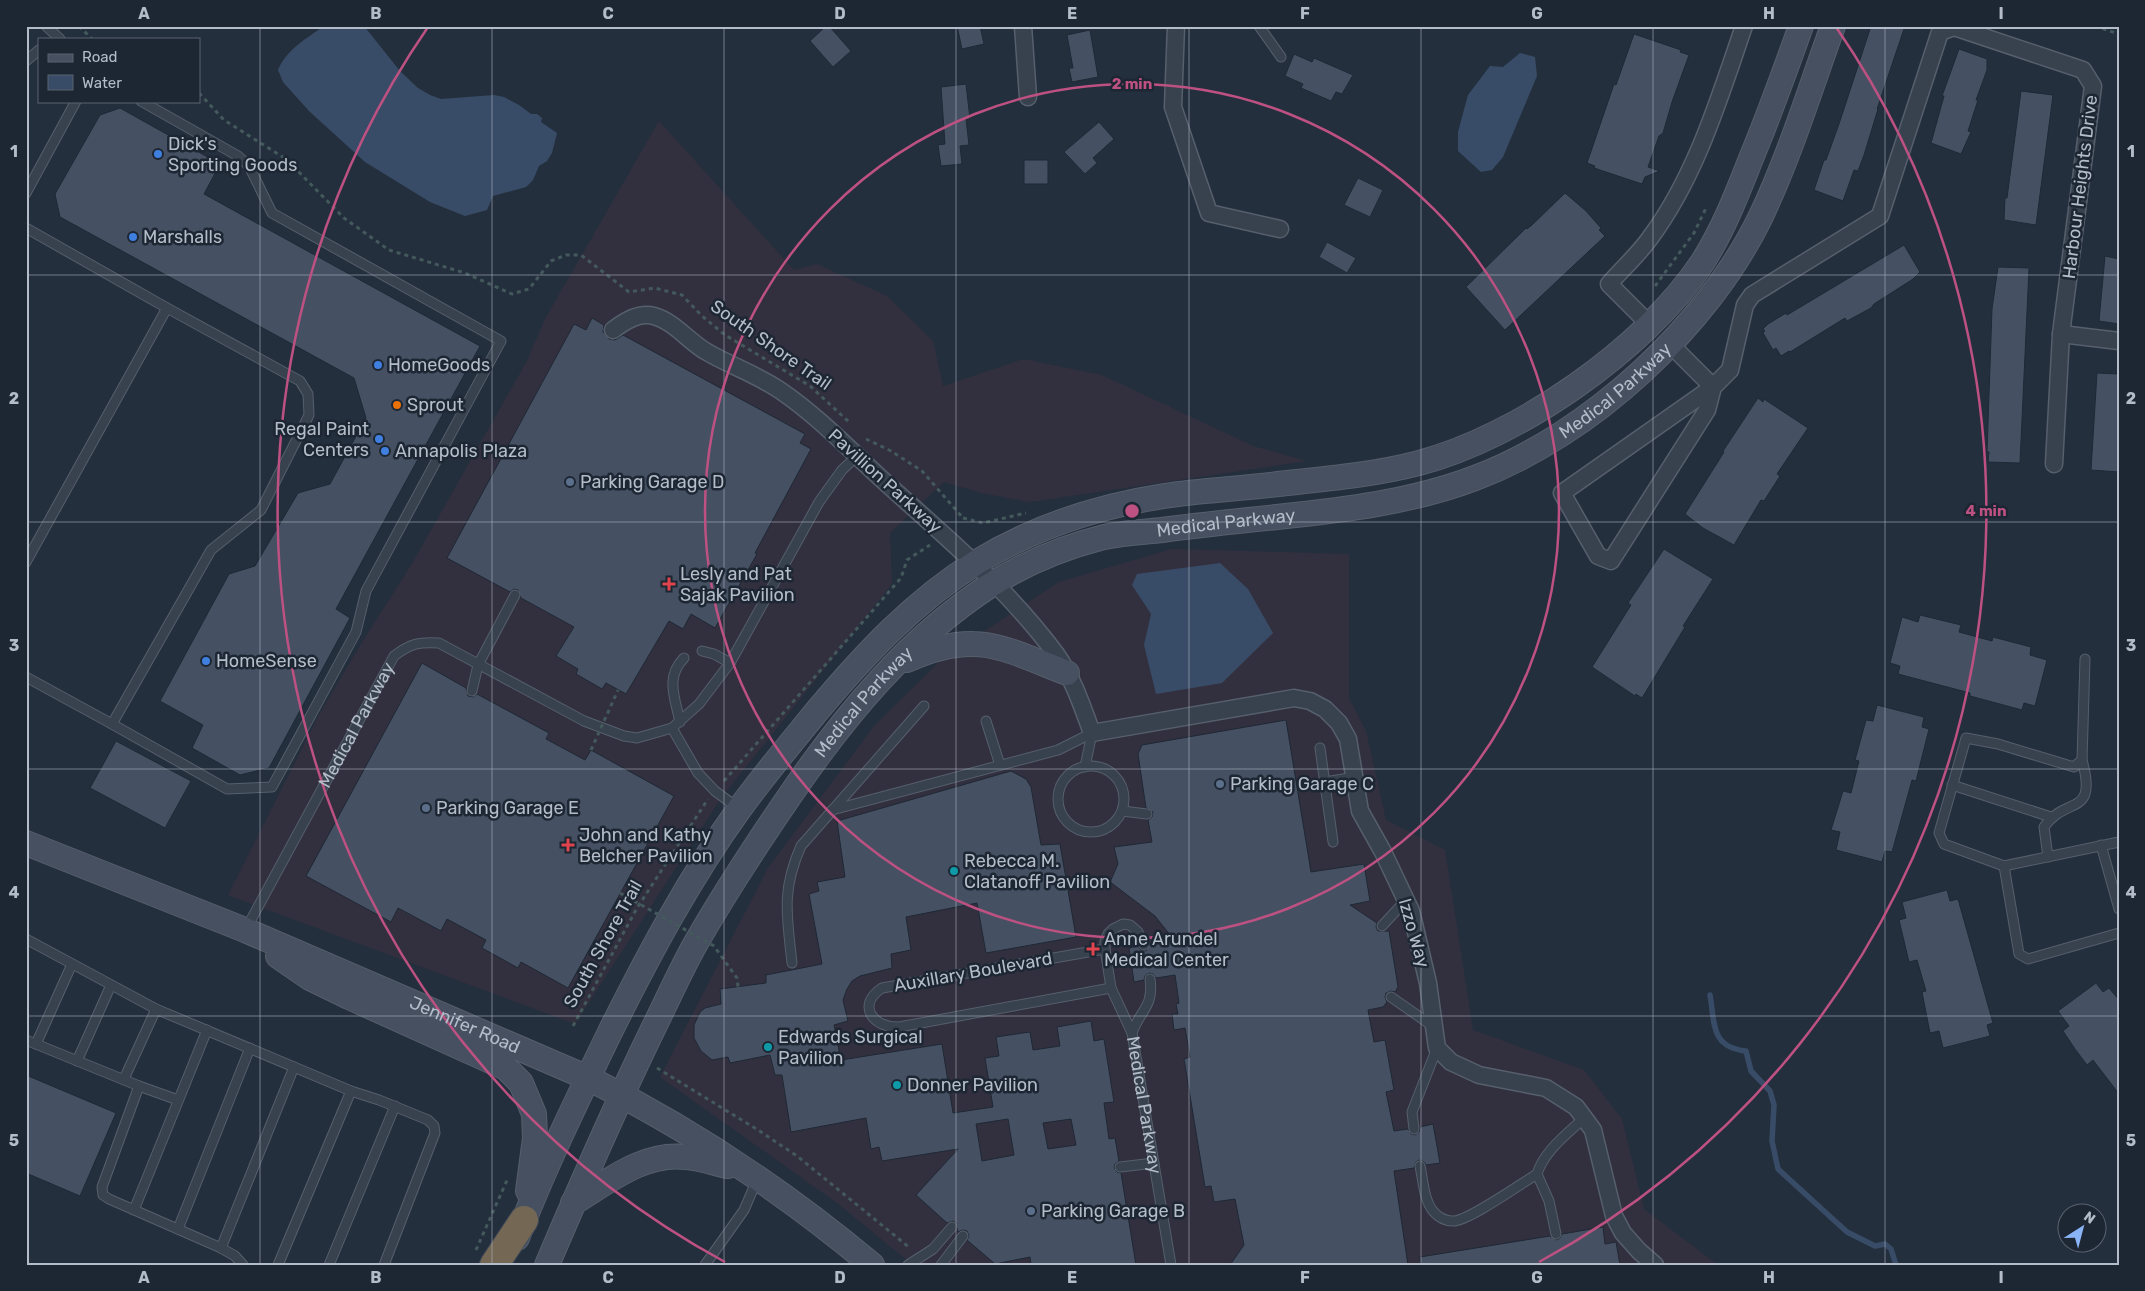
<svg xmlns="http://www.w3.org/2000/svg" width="2145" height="1291" font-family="Rubik,sans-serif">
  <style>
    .medical { fill: #32303f }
    .water { fill: #394c67 }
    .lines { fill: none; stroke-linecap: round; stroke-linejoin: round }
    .stream { stroke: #394c67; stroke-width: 5.5 }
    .building { fill: #455162; stroke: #1f2835; fill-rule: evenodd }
    .lane-casing { stroke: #565f6c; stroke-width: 11 }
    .street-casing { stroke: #565f6c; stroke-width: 19 }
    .secondary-casing { stroke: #565f6c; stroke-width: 26 }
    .highway-casing { stroke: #434c59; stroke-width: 30 }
    .path { stroke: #44595c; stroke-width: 3; stroke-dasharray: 4 4; stroke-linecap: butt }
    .lane { stroke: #38414e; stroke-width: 9 }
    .street { stroke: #38414e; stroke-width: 16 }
    .secondary { stroke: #465061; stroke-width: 24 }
    .highway { stroke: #746855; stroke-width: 28 }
    .path-bridge { stroke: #44595c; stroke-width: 3; stroke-dasharray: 4 4; stroke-linecap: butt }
    .grid { fill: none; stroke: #b4bcc9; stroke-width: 1; stroke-opacity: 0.55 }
    .ring { fill: none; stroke: #bd5182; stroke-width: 2.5 }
    .shop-dot { fill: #3f7fe0; stroke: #1d2633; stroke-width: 2 }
    .food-dot { fill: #e8710a; stroke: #1d2633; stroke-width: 2 }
    .service-dot { fill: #5c6f8a; stroke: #1d2633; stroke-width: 2 }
    .health-dot { fill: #e0444e; stroke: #1d2633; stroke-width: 2 }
    .culture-dot { fill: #0f9aa8; stroke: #1d2633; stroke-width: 2 }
    .labels { text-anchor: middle; stroke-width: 5; stroke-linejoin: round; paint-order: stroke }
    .poi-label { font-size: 18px; fill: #b4bcc9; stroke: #1d2633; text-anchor: start }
    .street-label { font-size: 18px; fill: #b4bcc9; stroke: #1d2633 }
    .centre { fill: #bd5182; stroke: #1d2633; stroke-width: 2.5 }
    .ring-label { font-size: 15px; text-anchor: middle; font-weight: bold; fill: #bd5182; stroke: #1d2633; stroke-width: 5; stroke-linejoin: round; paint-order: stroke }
    .neatline { fill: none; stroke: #b4bcc9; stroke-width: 2 }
    .grid-label { font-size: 16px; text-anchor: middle; font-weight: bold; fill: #b4bcc9 }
  </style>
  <rect width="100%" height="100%" fill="#242f3e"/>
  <!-- medical -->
  <g class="medical">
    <polygon points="659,121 794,270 817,264 887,296 933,341 943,386 1023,359 1102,375 1253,446 1307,461 1030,502 981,493 944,482 890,533 892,584 721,798 575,1024 228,895 319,715 356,652 413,562 527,361 545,319"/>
    <polygon points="1172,549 1349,554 1349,698 1366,731 1386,820 1445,850 1473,1030 1584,1070 1622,1119 1644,1209 1718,1265 913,1265 837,1203 660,1077 768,868 874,726 942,659 1059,582"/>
  </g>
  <!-- water -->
  <g class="water">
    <path d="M324 26H364L400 71 418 88 430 95 441 99 494 95 504 97 519 105 531 114H537L542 118 541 122 557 133 552 153 547 161 539 166 533 180 526 187 493 196 487 210 465 216 430 202 365 162 309 111 283 82 278 70C287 49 306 39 324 26Z"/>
    <polygon points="1520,53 1535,57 1537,76 1503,157 1492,170 1481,172 1458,151 1458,132 1468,95 1490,66 1503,67"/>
    <polygon points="1220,563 1248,589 1273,633 1222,683 1156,694 1144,645 1151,614 1132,585 1137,574"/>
  </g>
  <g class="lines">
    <!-- stream -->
    <path class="stream" d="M1710 995C1715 1023 1710 1047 1746 1051L1751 1071 1770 1091 1774 1105 1772 1141 1778 1169 1847 1232 1875 1246 1885 1244 1891 1249 1896 1265"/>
  </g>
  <!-- building -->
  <g class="building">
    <polygon points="826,26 829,26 851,51 833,67 810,41"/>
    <polygon points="957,26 980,26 984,44 962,49"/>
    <polygon points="1871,26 1905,26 1877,109 1878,109 1864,155 1858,171 1854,170 1843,201 1814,190 1824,160 1826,160 1840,121"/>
    <polygon points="1090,30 1098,77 1072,82 1069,68 1073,68 1067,35"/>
    <polygon points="1634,34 1681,50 1680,52 1689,55 1672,102 1663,133 1659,136 1648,167 1660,171 1645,177 1642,184 1594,168 1595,166 1587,163 1614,84 1616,85"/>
    <polygon points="1959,49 1987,59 1987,70 1976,100 1978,100 1968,131 1971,132 1961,154 1931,143 1944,96 1942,96"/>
    <polygon points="1294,54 1312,62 1314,58 1353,75 1342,94 1336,92 1331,101 1301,88 1303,84 1285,76"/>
    <polygon points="966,84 970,119 966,119 969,145 960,146 962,164 941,166 938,145 945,144 941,87"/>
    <polygon points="2021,91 2053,95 2036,225 2004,220 2005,198 2007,198"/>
    <polygon points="120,108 220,164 204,194 480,346 336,609 350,618 269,768 240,775 192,748 203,725 160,701 229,574 255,566 298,493 330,484 366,418 354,378 60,217 55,194 100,115"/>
    <polygon points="1099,122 1114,139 1093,158 1097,163 1085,174 1064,152"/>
    <rect x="1024" y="160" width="24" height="24"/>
    <polygon points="1358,178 1383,190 1370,217 1344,205"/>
    <polygon points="1565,193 1586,211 1601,228 1599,230 1605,236 1505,330 1466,287 1526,228 1527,229 1532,225"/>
    <polygon points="1327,242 1356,258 1347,273 1319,257"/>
    <polygon points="1904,245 1920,272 1913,279 1874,304 1871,308 1847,321 1845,318 1790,352 1789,351 1781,356 1776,348 1773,350 1763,333 1765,331 1763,329 1768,324 1786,313 1787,315"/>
    <polygon points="2105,256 2119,259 2119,324 2099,321"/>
    <polygon points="1998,267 2029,268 2020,463 1988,462 1989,452 1987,452 1992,309"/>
    <polygon points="592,318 604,325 603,332 609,339 615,340 623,335 805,434 800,443 811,449 755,553 757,554 715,628 691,614 683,629 669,621 626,694 606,683 602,689 576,674 578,669 556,656 574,627 521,598 518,590 514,589 510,592 447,558 574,324 586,330"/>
    <polygon points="2097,373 2119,374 2119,472 2091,470"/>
    <polygon points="1758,398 1763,402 1764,399 1808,428 1777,474 1780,476 1764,501 1761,500 1734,545 1703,528 1685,514 1724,452 1723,451"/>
    <polygon points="1664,549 1713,579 1683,626 1685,627 1642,698 1636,694 1635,696 1592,667 1631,605 1628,603"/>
    <polygon points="1920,615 1961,625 1959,632 1992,641 1993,637 2031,647 2030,655 2047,660 2035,706 2024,703 2022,710 1970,696 1970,693 1898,674 1900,666 1890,663 1902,617 1918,622"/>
    <polygon points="422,663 466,688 468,696 473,697 477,694 549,733 546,739 585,760 591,750 674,796 568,988 521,962 518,968 482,948 486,940 447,919 441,931 398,908 391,922 306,876"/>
    <polygon points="1877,705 1924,717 1922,727 1929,729 1916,781 1912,780 1892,852 1885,851 1882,862 1836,850 1840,832 1831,830 1843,791 1851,793 1859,761 1855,760 1866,720 1873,721"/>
    <polygon points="1286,720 1311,872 1364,864 1370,901 1350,905 1377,923 1376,927 1378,931 1389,931 1398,987 1395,992 1391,991 1386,993 1385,997 1387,1002 1383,1007 1368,1010 1374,1042 1385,1040 1394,1090 1386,1092 1394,1131 1408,1129 1411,1134 1415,1135 1419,1132 1420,1127 1433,1124 1440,1163 1426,1165 1424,1162 1419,1160 1416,1162 1414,1168 1394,1171 1408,1265 1230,1265 1244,1245 1235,1199 1214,1202 1211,1186 1205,1187 1184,1059 1190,1057 1185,1028 1174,1030 1172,1014 1178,1014 1176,1004 1179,1003 1175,975 1156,978 1153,974 1149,973 1145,976 1144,980 1134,982 1129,948 1138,946 1141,950 1146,951 1150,944 1174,940 1155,916 1110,882 1118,864 1114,847 1152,842 1148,820 1152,817 1153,812 1146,808 1138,754 1142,745"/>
    <polygon points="116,741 191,781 165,828 90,788"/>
    <path d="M1011 771 1026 779 1031 787 1041 845 1060 844 1076 937 986 953 977 903 906 917 911 950 891 954 892 968 860 976 852 981 847 989 843 1000 848 1021 834 1025 841 1060 942 1044 953 1113 993 1107 985 1058 999 1056 996 1037 1030 1032 1033 1050 1060 1046 1057 1027 1091 1021 1094 1041 1104 1039 1114 1102 1104 1103 1109 1139 1115 1138 1119 1161 1115 1164 1114 1168 1117 1172 1121 1173 1136 1265H1031L1030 1257 995 1264 967 1240 969 1236 967 1231 963 1230 958 1232 956 1223 953 1221 947 1223 916 1195 958 1149 882 1161 879 1147 871 1149 866 1118 791 1132 782 1075H775L770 1055 730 1063 728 1057 712 1060 701 1051 694 1038V1025L700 1012 705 1008 721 1004 720 989 766 983V975L822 964 809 894 819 891 817 882 845 877 837 821ZM1008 1119 1014 1155 982 1161 976 1124ZM1071 1119 1076 1145 1048 1149 1043 1123Z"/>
    <polygon points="1947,890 1950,901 1958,899 1993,1023 1987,1025 1990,1036 1943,1048 1939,1031 1930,1033 1922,992 1926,991 1917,960 1909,962 1899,920 1906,918 1902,902"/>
    <polygon points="2096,983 2103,992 2109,988 2119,1000 2119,1094 2093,1060 2087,1065 2075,1049 2063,1031 2069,1026 2058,1011"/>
    <polygon points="26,1075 116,1113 80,1196 26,1173"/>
    <polygon points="1603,1227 1605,1244 1616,1242 1620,1265 1421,1265 1420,1257 1550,1236 1557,1240 1560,1238 1562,1234"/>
  </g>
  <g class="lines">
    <!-- lane casing -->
    <g class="lane-casing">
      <g id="lane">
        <polyline points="46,26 60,39"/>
        <polyline points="1259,26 1281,57"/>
        <polyline points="26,61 39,50"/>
        <polyline points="26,193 76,101"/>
        <polyline points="26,228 167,308"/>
        <polyline points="26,562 167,308 300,381 308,394 309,415 261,510 211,550 112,724 26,677"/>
        <polyline points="702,651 714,654 730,663"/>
        <polyline points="2085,659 2082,760 2074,767 1998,744 1966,738 1939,833 1944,844 2004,866 2119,842"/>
        <polyline points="472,691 478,665 515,595"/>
        <polyline points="986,721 1000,765"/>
        <path d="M680 722C675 698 665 677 684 658"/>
        <polyline points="112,724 227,789 272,787 356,632 366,591 501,341 272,213 249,166 238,156 141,101"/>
        <polyline points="672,728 698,773 715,791 738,808"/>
        <polyline points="1320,748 1333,842"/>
        <circle cx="1091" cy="799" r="33"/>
        <polyline points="1085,767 1092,733"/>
        <polyline points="1325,782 1355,777"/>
        <polyline points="1952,785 2051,817"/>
        <polyline points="832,810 1058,750 1092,733"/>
        <polyline points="1122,811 1147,814"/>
        <polyline points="2101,845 2119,909"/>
        <path d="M2048 857 2044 827C2066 795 2098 818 2082 760"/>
        <polyline points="2004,866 2019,954 2028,959 2119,933"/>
        <polyline points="1382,926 1406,900"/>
        <path id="s1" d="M246 929 394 656C411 643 419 642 439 643L584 721 624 736 637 738 672 728 699 704 730 663 819 502 842 470 857 456"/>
        <polyline points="26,939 156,1009"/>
        <path id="s2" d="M1144 945 1138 932 1130 925 1123 924 1113 929 1108 934 1105 941V949L1111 988 1132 1033 1171 1265"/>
        <path d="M1105 949 882 988C856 1005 873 1028 899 1027L1111 988"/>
        <path d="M792 963C787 916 781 891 801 846L924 706"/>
        <polyline points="1391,997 1434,1027"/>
        <path d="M1132 1033C1140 1010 1154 1007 1150 979"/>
        <polyline points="26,1040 139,1086 102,1187 103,1195 109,1199 221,1248 235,1256 243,1265"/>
        <polyline points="36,1044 72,964"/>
        <polyline points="77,1061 111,985"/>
        <polyline points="124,1079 156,1009 351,1091 379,1100 428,1120 434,1126 435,1133 384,1265"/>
        <polyline points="139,1086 178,1100"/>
        <polyline points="1414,1129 1412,1112 1437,1048"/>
        <path d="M1420 1166C1423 1180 1424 1200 1433 1211 1438 1217 1445 1221 1453 1221 1467 1222 1522 1183 1537 1174"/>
        <polyline points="1120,1167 1154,1163"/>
        <polyline points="134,1210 207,1030"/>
        <polyline points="178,1229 250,1048"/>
        <path d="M1556 1234 1549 1201 1537 1174C1544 1151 1567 1134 1584 1118"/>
        <polyline points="221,1248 294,1067"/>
        <polyline points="278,1265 351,1091"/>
        <polyline points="329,1265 395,1106"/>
        <polyline points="705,1265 744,1210 757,1180"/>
        <polyline points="908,1265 933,1249 952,1227"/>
        <polyline points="941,1265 963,1236"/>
      </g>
    </g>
    <!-- street casing -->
    <g class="street-casing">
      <g id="street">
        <polyline points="1023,26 1028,97"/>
        <polyline points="1176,26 1173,107 1209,213 1280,229"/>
        <path d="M1649 324 1609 284C1622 269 1638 255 1650 238 1696 176 1719 99 1744 26"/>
        <path d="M613 330C625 321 639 312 654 316 675 322 689 342 707 352 731 366 758 375 781 391 819 417 852 452 886 483 946 537 1008 589 1056 654 1073 678 1082 706 1092 733L1294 698 1310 701 1325 709 1339 723 1348 739 1360 811 1383 852 1411 911 1428 983 1437 1048 1451 1062 1479 1075 1546 1088 1576 1107 1593 1130 1614 1216 1623 1233 1639 1251 1655 1265"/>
        <polyline points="2061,334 2119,341"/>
        <polyline points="1670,344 1713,387 1707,410 1611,561 1598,556 1562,493 1713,387 1730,370 1745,305 1752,295 1880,216 1940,32 1954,27 2083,70 2093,86 2061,334 2054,464"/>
      </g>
    </g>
    <!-- secondary casing -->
    <g class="secondary-casing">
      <g id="secondary">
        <path d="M907 660C975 629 1003 648 1067 673"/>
        <path id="s3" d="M26 843 245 930 588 1078C688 1128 785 1192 872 1265"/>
        <polyline points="278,956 310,978 349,997 506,1068 521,1083 534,1114 535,1138 528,1191"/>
        <path d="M573 1203C608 1182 643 1152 686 1157 700 1158 714 1163 728 1166"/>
        <path d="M517 1238C544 1168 578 1098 611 1030 649 954 690 877 740 808 764 775 791 743 817 711 864 655 914 601 977 562 1033 528 1099 506 1164 496 1202 490 1240 489 1278 484 1325 479 1373 475 1419 463 1518 437 1645 349 1702 263 1724 229 1739 189 1754 151 1771 110 1786 68 1801 26"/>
        <path id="s4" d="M547 1265C581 1185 616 1105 654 1027 668 999 681 969 697 941 726 891 758 842 791 794 845 715 908 639 989 586 1023 564 1065 547 1104 537 1123 533 1143 532 1162 530 1200 525 1238 521 1277 517 1344 510 1412 502 1475 478 1590 435 1708 326 1761 216 1790 155 1810 89 1833 26"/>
      </g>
    </g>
    <!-- highway casing -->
    <g class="highway-casing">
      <polyline id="highway" points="494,1265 524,1220"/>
    </g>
    <!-- path -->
    <g class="path">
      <polyline points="79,26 92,39"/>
      <polyline points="2095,26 2119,34"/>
      <polyline points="199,93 224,120 286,159 344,218 389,250 465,273 512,294 529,289 551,261 566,255 581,255 629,292 655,288 682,295 702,316 725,335 810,386 849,422"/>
      <polyline points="1655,286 1694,233 1707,206"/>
      <polyline points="866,439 891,451 922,471 963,518"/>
      <polyline points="963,518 983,523 1026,513"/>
      <polyline points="724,781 901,578 907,560 930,545"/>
      <polyline points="573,1026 637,908 708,799"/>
      <polyline points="657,1068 758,1130 797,1156 910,1248"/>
      <polyline points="476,1250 508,1178"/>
    </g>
    <!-- lane -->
    <use href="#lane" class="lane"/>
    <!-- street -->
    <use href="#street" class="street"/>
    <!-- secondary -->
    <use href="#secondary" class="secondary"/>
    <!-- highway -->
    <use href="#highway" class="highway"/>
    <!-- path-bridge -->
    <g class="path-bridge">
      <polyline points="591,750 618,690"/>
      <polyline points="620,893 714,946 737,978 738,987"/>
    </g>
  </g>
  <!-- grid -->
  <path class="grid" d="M260 26V1265M492 26V1265M724 26V1265M956 26V1265M1189 26V1265M1421 26V1265M1653 26V1265M1885 26V1265M26 275H2119M26 522H2119M26 769H2119M26 1016H2119"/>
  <!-- distance rings -->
  <g class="ring">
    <circle cx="1132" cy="511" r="427"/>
    <path d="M725 1262A854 854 0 0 1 428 27M1836 27A854 854 0 0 1 1539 1262"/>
  </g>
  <!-- markers -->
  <g class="shop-dot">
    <circle cx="158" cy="154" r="5"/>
    <circle cx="133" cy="237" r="5"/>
    <circle cx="378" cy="365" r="5"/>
    <circle cx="379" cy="439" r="5"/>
    <circle cx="385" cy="451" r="5"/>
    <circle cx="206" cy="661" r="5"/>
  </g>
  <circle class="food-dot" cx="397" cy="405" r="5"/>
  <g class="service-dot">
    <circle cx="570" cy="482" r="5"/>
    <circle cx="1220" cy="784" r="5"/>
    <circle cx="426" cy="808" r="5"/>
    <circle cx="1031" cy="1211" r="5"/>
  </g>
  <g class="health-dot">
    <path d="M666.5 576.5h5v5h5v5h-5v5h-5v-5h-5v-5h5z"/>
    <path d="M565.5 837.5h5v5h5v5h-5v5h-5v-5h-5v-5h5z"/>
    <path d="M1090.5 941.5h5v5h5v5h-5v5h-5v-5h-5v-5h5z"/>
  </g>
  <g class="culture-dot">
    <circle cx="954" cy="871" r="5"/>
    <circle cx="768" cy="1047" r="5"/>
    <circle cx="897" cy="1085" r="5"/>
  </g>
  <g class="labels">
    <!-- poi labels -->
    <g class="poi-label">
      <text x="168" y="150">Dick's<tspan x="168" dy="21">Sporting Goods</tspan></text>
      <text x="143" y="243">Marshalls</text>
      <text x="388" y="371">HomeGoods</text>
      <text x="407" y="411">Sprout</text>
      <text x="369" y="435" text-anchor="end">Regal Paint<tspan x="369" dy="21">Centers</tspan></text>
      <text x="395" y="457">Annapolis Plaza</text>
      <text x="580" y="488">Parking Garage D</text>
      <text x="680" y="580">Lesly and Pat<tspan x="680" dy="21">Sajak Pavilion</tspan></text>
      <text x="216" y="667">HomeSense</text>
      <text x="1230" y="790">Parking Garage C</text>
      <text x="436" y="814">Parking Garage E</text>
      <text x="579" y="841">John and Kathy<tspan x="579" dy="21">Belcher Pavilion</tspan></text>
      <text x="964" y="867">Rebecca M.<tspan x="964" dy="21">Clatanoff Pavilion</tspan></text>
      <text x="1104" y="945">Anne Arundel<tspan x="1104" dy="21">Medical Center</tspan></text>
      <text x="778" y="1043">Edwards Surgical<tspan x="778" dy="21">Pavilion</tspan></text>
      <text x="907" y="1091">Donner Pavilion</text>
      <text x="1041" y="1217">Parking Garage B</text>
    </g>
    <!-- street labels -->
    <g class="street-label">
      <text transform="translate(2080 187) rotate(-83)" y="6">Harbour Heights Drive</text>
      <text transform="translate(771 345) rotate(35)" y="6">South Shore Trail</text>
      <text dy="6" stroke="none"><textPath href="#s4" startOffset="1489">Medical Parkway</textPath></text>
      <text transform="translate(885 481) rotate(42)" y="6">Pavillion Parkway</text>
      <text dy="6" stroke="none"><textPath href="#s4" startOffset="1069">Medical Parkway</textPath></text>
      <text dy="6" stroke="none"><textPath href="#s4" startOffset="649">Medical Parkway</textPath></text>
      <text dy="6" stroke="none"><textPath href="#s1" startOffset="232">Medical Parkway</textPath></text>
      <text transform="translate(1414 933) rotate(74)" y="6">Izzo Way</text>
      <text transform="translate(603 944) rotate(-61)" y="6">South Shore Trail</text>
      <text transform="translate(973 972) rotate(-10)" y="6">Auxillary Boulevard</text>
      <text dy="6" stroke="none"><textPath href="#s3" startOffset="475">Jennifer Road</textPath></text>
      <text dy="6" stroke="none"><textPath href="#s2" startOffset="228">Medical Parkway</textPath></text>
    </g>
  </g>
  <circle cx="1132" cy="511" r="8" class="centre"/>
  <g class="ring-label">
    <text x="1132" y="89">2 min</text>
    <text x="1986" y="516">4 min</text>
  </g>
  <!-- border -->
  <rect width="2145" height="1291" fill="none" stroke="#1d2633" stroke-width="55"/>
  <!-- legend -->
  <rect x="38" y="38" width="162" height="65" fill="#1d2633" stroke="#59626f"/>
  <rect x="48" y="54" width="25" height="8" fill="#465061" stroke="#59626f"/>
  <text x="82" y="62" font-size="15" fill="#b4bcc9">Road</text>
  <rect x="48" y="75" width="25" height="15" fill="#394c67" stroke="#59626f"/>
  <text x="82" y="88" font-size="15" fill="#b4bcc9">Water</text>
  <!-- north arrow -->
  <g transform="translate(2082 1228) rotate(36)"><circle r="24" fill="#1d2633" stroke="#59626f"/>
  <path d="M0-4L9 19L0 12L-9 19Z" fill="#8ab4f8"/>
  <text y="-8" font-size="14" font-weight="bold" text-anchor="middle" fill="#b4bcc9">N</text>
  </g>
  <rect x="28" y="28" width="2090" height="1236" class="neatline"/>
  <g class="grid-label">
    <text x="144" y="19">A</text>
    <text x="376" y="19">B</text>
    <text x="608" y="19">C</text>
    <text x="840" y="19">D</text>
    <text x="1072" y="19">E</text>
    <text x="1305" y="19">F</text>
    <text x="1537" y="19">G</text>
    <text x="1769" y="19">H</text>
    <text x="2001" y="19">I</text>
    <text x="14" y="157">1</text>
    <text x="2131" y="157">1</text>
    <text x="14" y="404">2</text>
    <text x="2131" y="404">2</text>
    <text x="14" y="651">3</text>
    <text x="2131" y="651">3</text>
    <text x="14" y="898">4</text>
    <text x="2131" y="898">4</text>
    <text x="14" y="1146">5</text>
    <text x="2131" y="1146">5</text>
    <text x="144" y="1283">A</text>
    <text x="376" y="1283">B</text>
    <text x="608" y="1283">C</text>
    <text x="840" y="1283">D</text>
    <text x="1072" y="1283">E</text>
    <text x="1305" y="1283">F</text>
    <text x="1537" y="1283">G</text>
    <text x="1769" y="1283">H</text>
    <text x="2001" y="1283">I</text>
  </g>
</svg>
